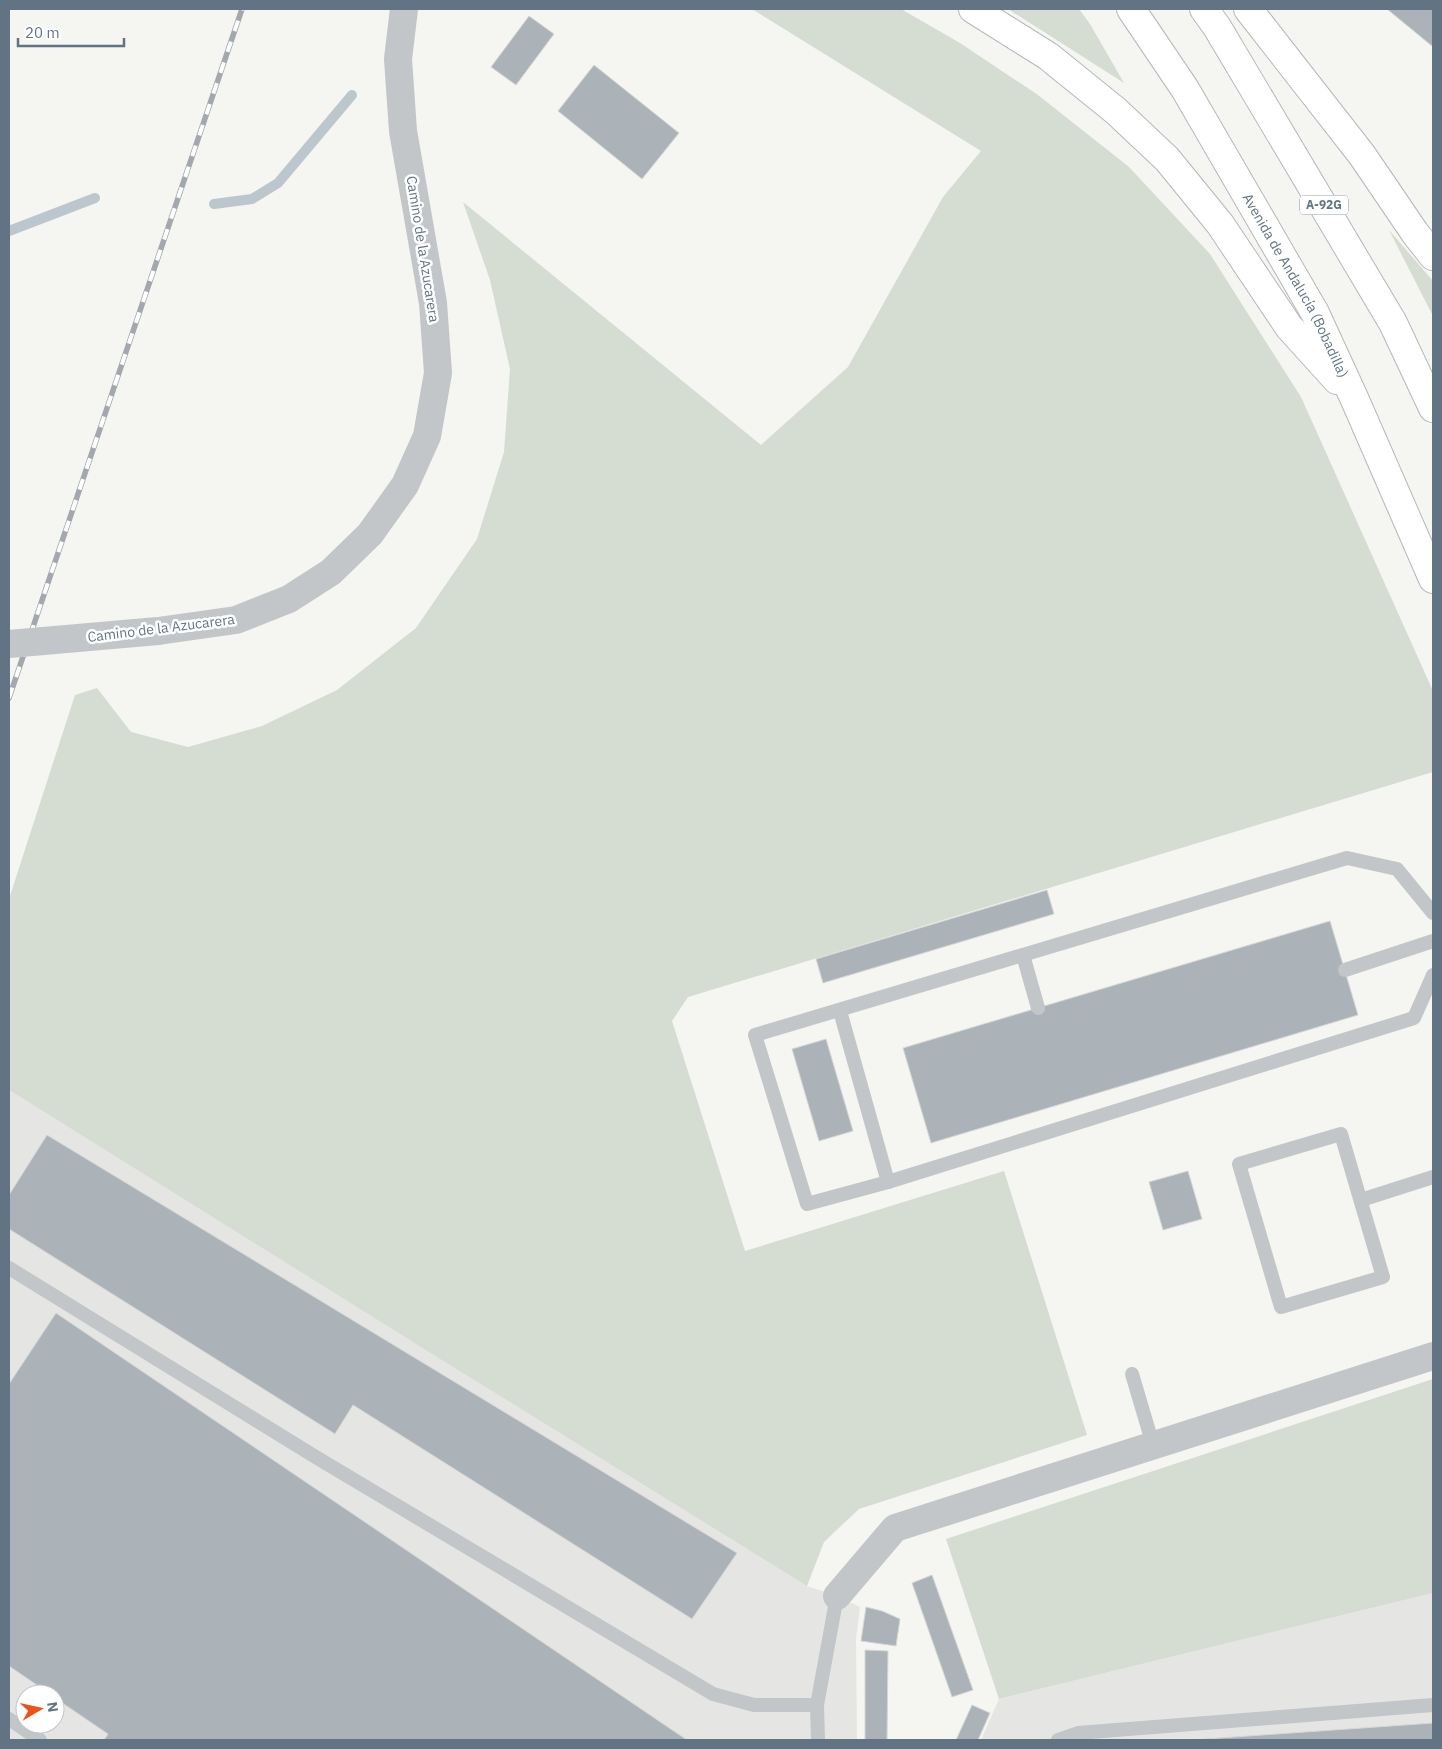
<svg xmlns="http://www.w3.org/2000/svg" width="1442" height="1749" font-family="'IBM Plex Sans',sans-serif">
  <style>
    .built { fill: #e5e6e4; fill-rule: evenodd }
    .green { fill: #d5dcd2 }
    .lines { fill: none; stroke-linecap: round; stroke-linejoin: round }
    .stream { stroke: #bbc7cc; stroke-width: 10 }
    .building { fill: #abb3b8; stroke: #d6d6d4 }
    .trunk-casing { stroke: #b4b8bb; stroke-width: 30 }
    .service { stroke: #c2c6c9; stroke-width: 14 }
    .minor { stroke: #c2c6c9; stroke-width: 28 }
    .tertiary { stroke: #c2c6c9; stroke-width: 28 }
    .trunk { stroke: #fff; stroke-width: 28 }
    .rail-casing { stroke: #a2a8ae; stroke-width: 5.5 }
    .rail { stroke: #fff; stroke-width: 4; stroke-dasharray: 11; stroke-linecap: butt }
    .tertiary-bridge { stroke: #c2c6c9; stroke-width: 28 }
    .labels { text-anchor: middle; stroke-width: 5; stroke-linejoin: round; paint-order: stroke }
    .shield { fill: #fff; stroke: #919ea9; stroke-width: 1 }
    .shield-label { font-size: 12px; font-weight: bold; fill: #627484 }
    .street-label { font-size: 14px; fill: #627484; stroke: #fff }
  </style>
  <rect width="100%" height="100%" fill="#f5f5f1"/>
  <!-- built -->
  <g class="built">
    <path d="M9 1090 448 1364 807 1586 837 1596 860 1607 856 1639 857 1740H9ZM25 1694H55V1724H25Z"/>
    <polygon points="1433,1593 1433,1740 981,1740 999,1699"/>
  </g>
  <!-- green -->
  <g class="green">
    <polygon points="752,9 901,9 960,43 1038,95 1129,167 1210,254 1301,397 1433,691 1433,772 688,997 672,1021 745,1251 1004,1171 1087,1435 859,1509 824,1542 807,1586 448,1364 9,1090 9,899 75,695 97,688 131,732 188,747 262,726 337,690 416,628 477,539 504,452 510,369 490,280 463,202 761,445 848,367 943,197 981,151"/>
    <polygon points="1008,9 1079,9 1090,24 1124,83"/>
    <polygon points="1389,230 1433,281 1433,316"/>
    <polygon points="1433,1379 1433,1593 999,1699 946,1539"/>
  </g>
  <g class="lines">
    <!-- stream -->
    <g class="stream">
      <polyline points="214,204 252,199 278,183 352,95"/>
      <polyline points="9,231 95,198"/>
    </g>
  </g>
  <!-- building -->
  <g class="building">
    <polygon points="1387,9 1433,9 1433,47 1432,46"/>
    <polygon points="529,16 554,34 516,85 491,67"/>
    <polygon points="594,65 679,133 642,179 558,111"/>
    <polygon points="1047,890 1054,914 823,983 816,959"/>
    <polygon points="1330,921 1358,1015 931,1143 903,1048"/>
    <polygon points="826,1039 853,1131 819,1141 792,1049"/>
    <polygon points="47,1135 737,1553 692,1619 353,1405 335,1434 9,1229 9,1195"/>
    <polygon points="1188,1171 1202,1219 1163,1230 1149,1182"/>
    <polygon points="56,1313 687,1740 104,1740 108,1734 55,1698 55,1694 50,1694 9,1666 9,1384"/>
    <polygon points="932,1575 973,1690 952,1697 912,1583"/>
    <polygon points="866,1607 882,1611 900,1619 896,1646 861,1641"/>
    <polygon points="865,1650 888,1651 887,1740 865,1740"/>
    <polygon points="972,1705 990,1713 978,1740 956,1740"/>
    <polygon points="1433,1723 1433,1740 1191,1740"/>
  </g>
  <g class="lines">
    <!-- trunk casing -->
    <g class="trunk-casing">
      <g id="trunk">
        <polyline points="973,9 1048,56 1116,111 1167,159 1220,224 1289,327 1337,380"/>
        <path id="s1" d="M1131 9 1185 89 1315 313 1355 400 1433 579"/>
        <polyline points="1204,9 1217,27 1393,323 1433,408"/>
        <polyline points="1248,9 1362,155 1415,233 1433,256"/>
      </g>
    </g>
    <!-- service -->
    <g class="service">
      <polyline points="1023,955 1038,1008"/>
      <polyline points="1345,970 1433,941"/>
      <polyline points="840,1011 888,1182 807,1204 755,1035 1347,858 1397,869 1433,913"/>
      <polygon points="1341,1134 1383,1277 1281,1307 1239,1164"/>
      <polyline points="888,1182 1414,1018 1433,975"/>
      <polyline points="1361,1200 1433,1177"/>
      <polyline points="9,1268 319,1459 713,1694 754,1705 817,1705"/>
      <polyline points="1132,1374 1153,1445"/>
      <polyline points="9,1719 40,1740"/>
      <polyline points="818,1740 817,1705 837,1596"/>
      <polyline points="1058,1740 1078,1733 1433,1705"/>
    </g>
    <!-- minor -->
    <polyline class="minor" points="837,1596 895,1528 1433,1356"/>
    <!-- tertiary -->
    <polyline class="tertiary" points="158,631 236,620 289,599 331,572 370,534 405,485 427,436 438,373 433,303 403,131 398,59 404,9"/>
    <!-- trunk -->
    <use href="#trunk" class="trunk"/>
    <!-- rail casing -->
    <g class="rail-casing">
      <polyline id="rail" points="9,698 242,9"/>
    </g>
    <!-- rail -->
    <use href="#rail" class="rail"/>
    <!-- tertiary-bridge -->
    <polyline class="tertiary-bridge" points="9,644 158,631"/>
  </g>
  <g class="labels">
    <!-- shield labels -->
    <rect class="shield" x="1300" y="195.5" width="48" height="19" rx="4"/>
    <g class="shield-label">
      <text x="1324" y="209">A-92G</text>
    </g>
    <!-- street labels -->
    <g class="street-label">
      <text transform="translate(423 249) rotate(81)" y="5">Camino de la Azucarera</text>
      <text dy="5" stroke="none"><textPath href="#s1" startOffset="322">Avenida de Andalucía (Bobadilla)</textPath></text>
      <text transform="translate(161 628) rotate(-7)" y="5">Camino de la Azucarera</text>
    </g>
  </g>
  <!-- border -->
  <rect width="1442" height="1749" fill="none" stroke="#627484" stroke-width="20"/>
  <!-- north arrow -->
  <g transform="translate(40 1709) rotate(81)"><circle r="24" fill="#ffffff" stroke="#c0c7ce"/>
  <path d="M0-4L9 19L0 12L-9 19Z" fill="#ec521a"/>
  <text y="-8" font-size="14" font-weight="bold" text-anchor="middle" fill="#627484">N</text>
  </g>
  <!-- scale -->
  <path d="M18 38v8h106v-8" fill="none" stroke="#627484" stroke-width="2.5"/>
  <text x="25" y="38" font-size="15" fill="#627484" stroke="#ffffff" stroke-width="4" paint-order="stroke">20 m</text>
</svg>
